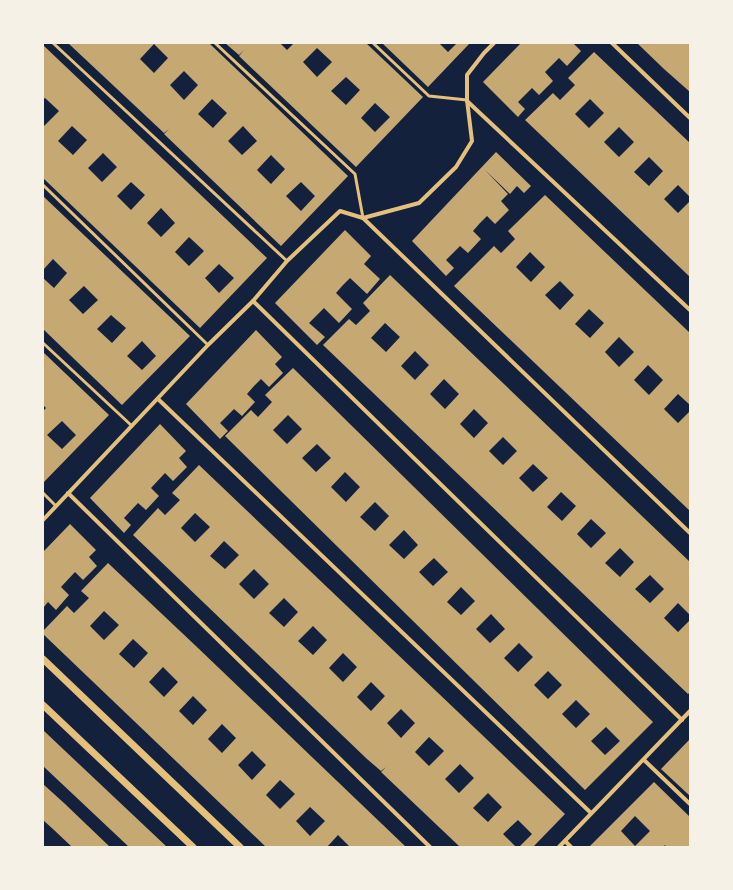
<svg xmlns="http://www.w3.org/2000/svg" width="733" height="890" font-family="Inter,sans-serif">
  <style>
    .building { fill: #c6a872; fill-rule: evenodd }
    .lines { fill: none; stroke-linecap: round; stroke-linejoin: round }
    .service { stroke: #e5c07b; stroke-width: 3 }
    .minor { stroke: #e5c07b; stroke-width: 4 }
    .tertiary { stroke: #e5c07b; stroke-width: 7 }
  </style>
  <rect width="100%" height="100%" fill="#14213d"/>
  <!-- building -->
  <g class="building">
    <path d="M68 43H209L348 176 281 246 164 134 169 129 164 133ZM154 44 168 58 154 73 140 59ZM184 71 198 85 184 100 170 85ZM212 99 227 113 213 128 198 114ZM243 126 257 141 242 155 228 141ZM271 155 285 169 271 184 257 170ZM301 182 315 196 301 211 286 196Z"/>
    <path d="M225 43H280L287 50 294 43H366L423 97 356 167 239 56 244 50 239 55ZM317 48 332 62 317 77 303 62ZM346 77 360 90 346 105 331 91ZM375 103 390 117 375 132 361 118Z"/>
    <polygon points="382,43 439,43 448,52 457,43 470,43 428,87"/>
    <polygon points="521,43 573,43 581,51 567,66 559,58 545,72 553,81 539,95 532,88 518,102 525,109 518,117 483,82"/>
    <polygon points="637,43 690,43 690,92 664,69"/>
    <path d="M43 45 267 258 200 328 43 178V125L44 126 59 111 45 98 43 99ZM72 126 87 140 73 155 58 141ZM103 153 117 167 102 182 88 168ZM131 182 145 195 131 210 117 196ZM161 208 175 223 161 237 147 223ZM189 237 204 251 189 266 175 252ZM219 264 234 278 219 293 205 278Z"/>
    <path d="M594 52 690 143V197L678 185 664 199 678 213 690 201V277L525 120 553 93 560 100 575 85 568 78ZM590 99 604 113 589 128 575 114ZM619 127 634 142 619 157 604 142ZM649 157 663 171 649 186 634 172Z"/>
    <polygon points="496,152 531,186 524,193 517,186 510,194 485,170 508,194 501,201 509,210 495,224 487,216 480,223 473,231 481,239 468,253 460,246 446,260 454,268 446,276 412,241"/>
    <path d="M545 195 690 333V405L678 394 664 409 678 423 690 411V511L454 286 494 246 501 253 515 239 508 231ZM530 252 545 267 531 282 516 267ZM560 281 574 295 560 310 545 295ZM589 309 604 323 590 338 575 324ZM619 337 634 352 619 367 605 352ZM648 365 663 380 649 395 634 380Z"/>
    <path d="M43 196 190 336 122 405 43 329V278L54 288 67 273 53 259 43 270ZM84 286 98 300 83 314 69 300ZM111 315 126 328 112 343 97 329ZM142 341 156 356 142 370 127 356Z"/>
    <polygon points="345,230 371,256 364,264 380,279 367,294 350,278 343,285 336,293 352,309 339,323 324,308 309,323 325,337 317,345 275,303"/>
    <path d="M390 275 690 562V615L678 603 664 618 678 632 690 620V692L688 694 323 345 349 319 356 325 370 311 363 303ZM385 323 400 337 386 352 371 338ZM415 351 429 365 415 380 401 366ZM444 379 459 394 445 409 430 394ZM474 409 488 423 474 438 460 424ZM503 437 517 451 503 465 489 451ZM533 464 548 478 533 492 519 478ZM561 492 576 506 562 521 547 507ZM591 519 606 533 591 548 577 534ZM620 548 634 562 620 577 605 563ZM650 575 664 589 650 603 635 589Z"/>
    <polygon points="256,330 282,357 275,364 283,373 269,387 261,379 254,386 247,394 255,402 242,416 234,409 220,423 228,431 220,439 186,404"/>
    <path d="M43 352 109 415 43 483V411L46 408 43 405ZM62 421 76 435 62 449 47 435Z"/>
    <path d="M293 368 653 722 585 790 470 677 473 673 470 677 225 436 251 410 258 417 272 402 265 395ZM288 415 302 429 287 444 273 430ZM317 444 331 458 316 472 302 458ZM345 472 360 487 346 502 331 487ZM375 502 389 516 375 531 360 517ZM404 530 418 545 404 559 389 545ZM434 558 448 572 433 586 419 572ZM461 587 475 601 461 615 447 602ZM491 614 505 629 490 643 476 629ZM519 643 533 657 518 672 504 658ZM548 671 562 685 548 699 534 685ZM576 700 590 714 576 728 562 714ZM606 727 620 741 605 755 591 741Z"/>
    <polygon points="160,424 186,451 179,458 187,467 173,481 165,473 151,488 159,496 146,510 138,503 124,518 131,525 124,533 90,498"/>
    <path d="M199 465 565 814 533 847H519L532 834 518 820 503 834 516 847H460L381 772 386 767 381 771 367 759 133 535 158 508 165 515 180 500 172 493ZM195 513 210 527 195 542 181 528ZM224 541 239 555 225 569 210 556ZM254 569 269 584 254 599 239 584ZM284 598 298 612 284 627 269 613ZM313 626 327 640 313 655 298 641ZM343 653 357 667 343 682 329 668ZM371 682 385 696 371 711 357 697ZM401 709 415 723 401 738 387 723ZM429 737 444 751 429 766 415 752ZM460 764 474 778 459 793 445 779ZM488 793 502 807 488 822 473 808Z"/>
    <polygon points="70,524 96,550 89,557 97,566 83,580 75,572 61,587 69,595 56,610 48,602 43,608 43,552"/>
    <path d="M108 563 198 648 406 847H350L338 835 327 847H266L246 828 43 634V631L67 606 74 613 89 598 81 591ZM104 611 119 625 104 640 90 626ZM133 639 148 653 134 668 119 654ZM163 667 178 682 164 697 149 682ZM193 696 207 710 193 725 179 711ZM222 724 236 738 222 753 208 739ZM252 751 266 765 252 780 238 765ZM280 780 295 794 280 809 266 795ZM310 807 325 821 310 836 296 821Z"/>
    <polygon points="43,730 62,748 167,847 129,847 43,766"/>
    <polygon points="690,739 690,796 661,769"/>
    <path d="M654 782 690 817V847H666L665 845 663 847H589ZM635 816 650 831 635 846 621 831Z"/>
    <polygon points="43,784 64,803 110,847 72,847 54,830 43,820"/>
  </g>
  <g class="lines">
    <!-- service -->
    <g class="service">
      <polyline points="53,43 287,261"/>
      <polyline points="215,43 355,174 363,218"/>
      <polyline points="373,43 429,96 467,100"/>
      <polyline points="43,185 208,345"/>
      <polyline points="43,343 132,426"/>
      <polyline points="43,493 56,506"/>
    </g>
    <!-- minor -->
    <g class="minor">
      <polyline points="612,43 690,118"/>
      <polyline points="467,101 690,310"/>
      <polyline points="363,218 690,533"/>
      <polyline points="253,301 682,720"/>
      <polyline points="158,399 591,813"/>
      <polyline points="68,493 430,847"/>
      <polyline points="43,520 208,345 253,301 287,261 340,211 363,218 419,203 456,167 472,141 467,100 467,75 484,53 494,43"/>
      <polyline points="644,760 690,804"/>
      <polyline points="565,841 571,847"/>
      <polyline points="559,847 690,711"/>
    </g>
    <!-- tertiary -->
    <g class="tertiary">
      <polyline points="43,659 240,847"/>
      <polyline points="43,705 193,847"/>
    </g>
  </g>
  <!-- border -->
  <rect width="733" height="890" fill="none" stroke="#f6f1e7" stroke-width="88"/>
</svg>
